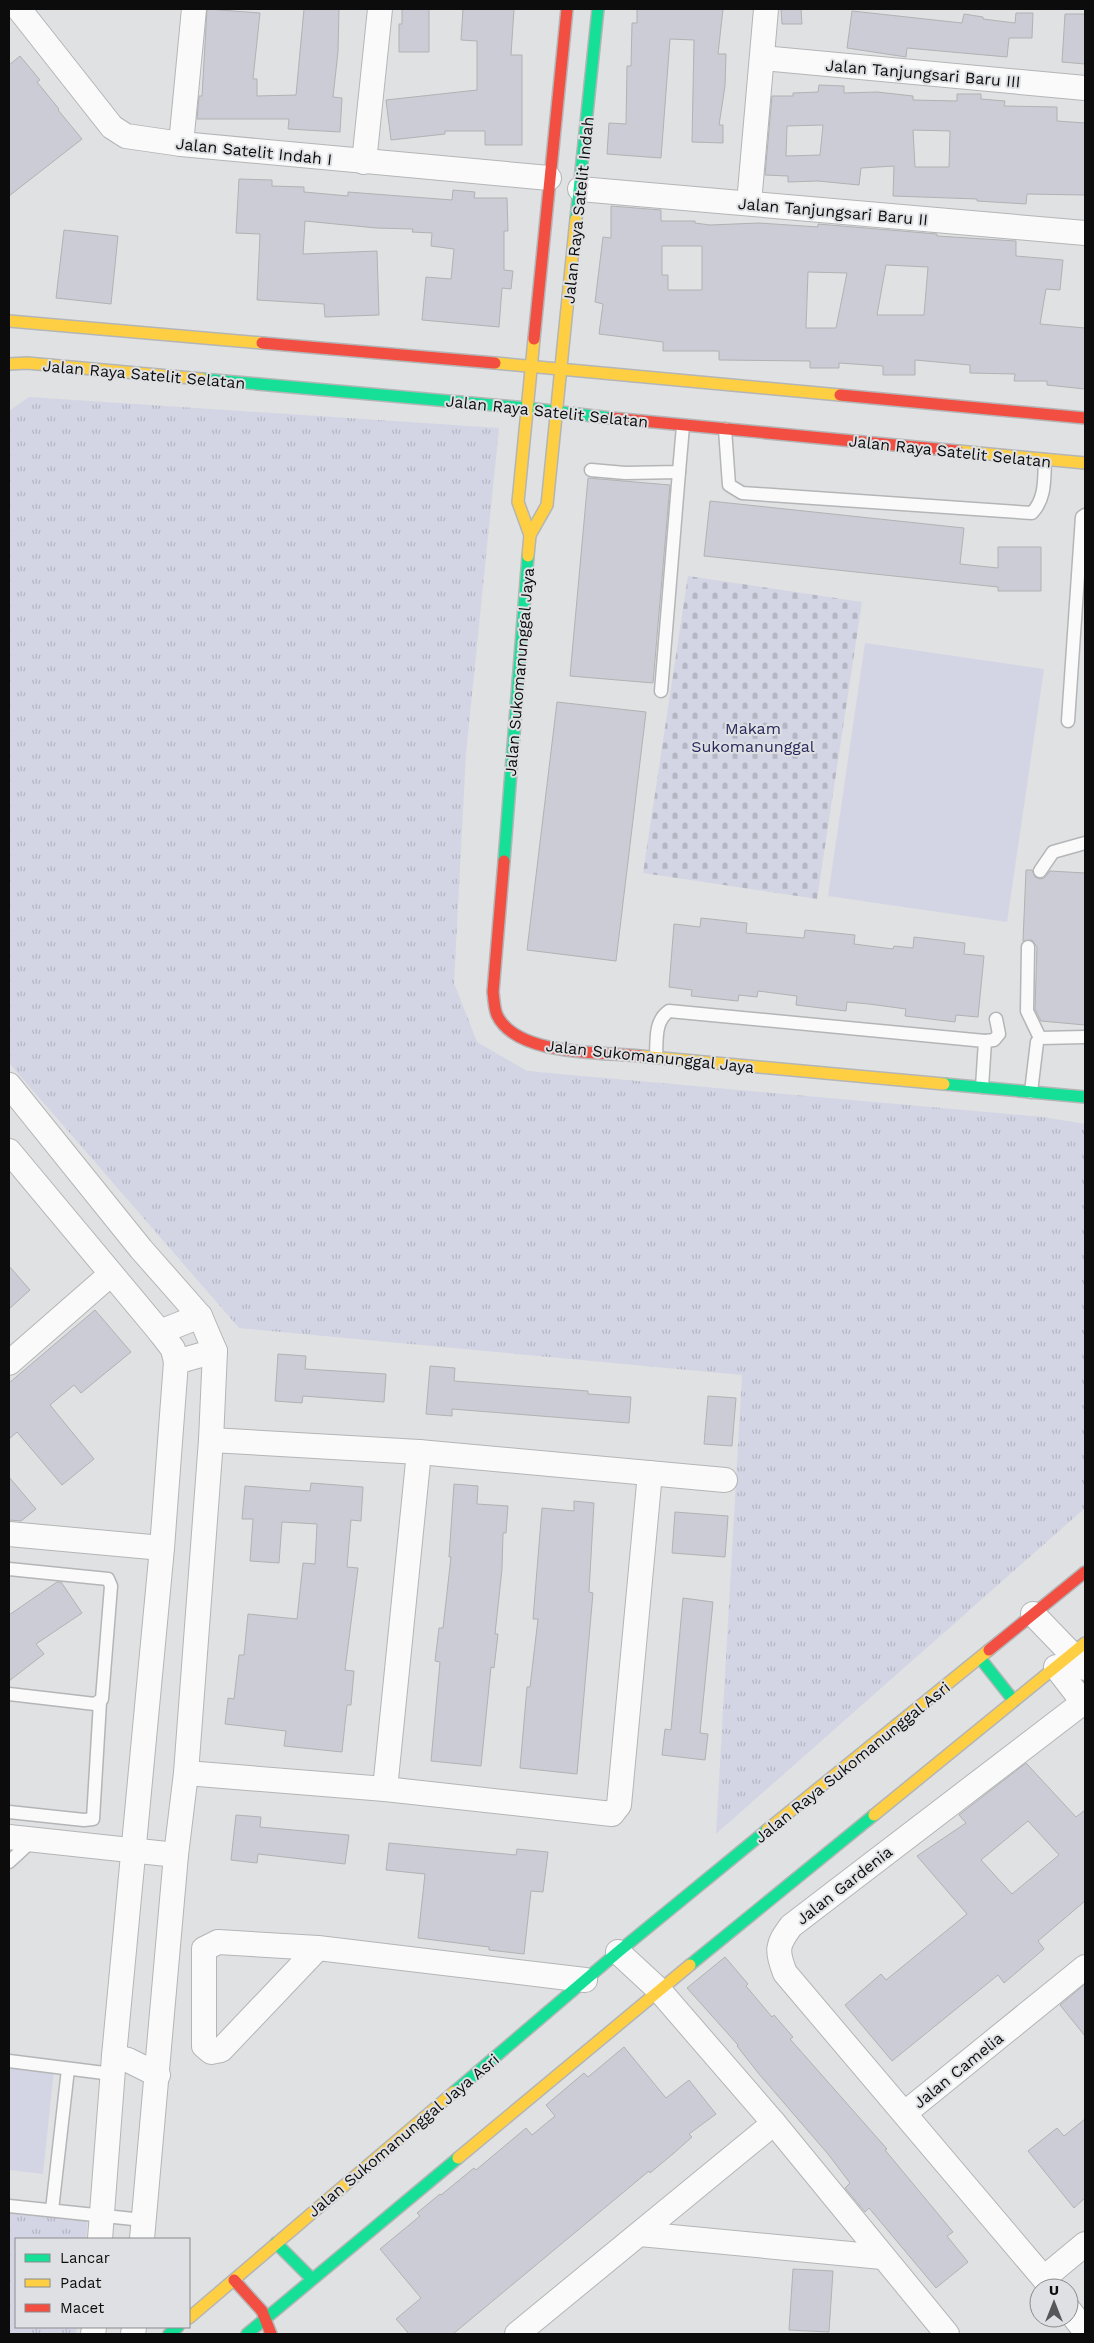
<svg xmlns="http://www.w3.org/2000/svg" width="1094" height="2343" font-family="'Work Sans',sans-serif">
  <style>
    .grass { fill: url(#grass-tufts) }
    .cemetery { fill: url(#cemetery-stones) }
    .garden { fill: #d3d5e5 }
    .building { fill: #cbccd5; stroke: #b1b2b3; fill-rule: evenodd }
    .lines { fill: none; stroke-linecap: round; stroke-linejoin: round }
    .lane-casing { stroke: #b4b5b6; stroke-width: 15 }
    .street-casing { stroke: #b4b5b6; stroke-width: 26 }
    .fast-casing { stroke: #b4b5b6; stroke-width: 14 }
    .slow-casing { stroke: #b4b5b6; stroke-width: 14 }
    .jam-casing { stroke: #b4b5b6; stroke-width: 14 }
    .lane { stroke: #fafafb; stroke-width: 12 }
    .street { stroke: #fafafb; stroke-width: 24 }
    .fast { stroke: #16e098; stroke-width: 11 }
    .slow { stroke: #ffcf43; stroke-width: 11 }
    .jam { stroke: #f24e42; stroke-width: 11 }
    .labels { text-anchor: middle; stroke-width: 4; stroke-linejoin: round; paint-order: stroke }
    .street-label { font-size: 16px; fill: #0c0c0d; stroke: #dfe0e3 }
    .park-label { font-size: 16px; fill: #29285c; stroke: #dfe0e3 }
  </style>
  <defs>
    <pattern id="grass-tufts" width="24" height="20" patternUnits="userSpaceOnUse" patternTransform="scale(1.25)"><rect width="24" height="20" fill="#d3d5e5"/><path d="M3 7l-1-3M5 7V3M7 7l1-3M15 17l-1-3M17 17v-4M19 17l1-3" fill="none" stroke="#b4b6c3"/></pattern>
    <pattern id="cemetery-stones" width="16" height="16" patternUnits="userSpaceOnUse" patternTransform="scale(1.25)"><rect width="16" height="16" fill="#d3d5e5"/><path d="M2 7V4a2 2 0 0 1 4 0v3zM10 15v-3a2 2 0 0 1 4 0v3z" fill="#b4b6c3"/></pattern>
  </defs>
  <rect width="100%" height="100%" fill="#e0e1e2"/>
  <!-- grass -->
  <g class="grass">
    <polygon points="29,397 499,428 466,754 454,983 477,1042 527,1071 1043,1117 1085,1124 1085,1508 716,1834 742,1375 239,1328 9,1063 9,411"/>
    <polygon points="9,2209 88,2217 86,2239 16,2239 16,2327 77,2327 76,2334 9,2334"/>
  </g>
  <!-- cemetery -->
  <polygon class="cemetery" points="688,576 862,602 817,899 643,873"/>
  <!-- garden -->
  <g class="garden">
    <polygon points="865,643 1044,669 1007,922 828,896"/>
    <polygon points="9,2065 54,2070 43,2174 9,2170"/>
  </g>
  <!-- building -->
  <g class="building">
    <polygon points="207,9 260,13 253,79 257,79 257,96 296,95 304,9 339,9 338,52 333,97 342,98 340,132 288,129 289,119 197,119 199,96 202,96"/>
    <polygon points="402,9 429,9 429,52 399,52 399,24 402,24"/>
    <polygon points="463,9 514,9 511,55 522,55 522,145 485,145 485,131 445,131 445,134 391,140 386,100 477,90 477,41 461,40"/>
    <polygon points="637,9 723,9 718,54 726,54 725,86 719,125 723,125 723,143 692,142 694,40 670,39 661,158 607,154 609,123 626,124 627,66 631,66 632,23 637,23"/>
    <polygon points="781,9 801,9 802,24 782,24"/>
    <polygon points="852,11 962,23 964,14 983,17 983,19 1015,23 1016,13 1033,13 1032,38 1009,38 1007,57 907,48 906,57 847,48"/>
    <polygon points="1065,14 1085,14 1085,64 1062,62"/>
    <polygon points="20,56 40,80 37,82 59,109 58,110 82,139 9,196 9,65"/>
    <path d="M819 85 844 86V93L877 92 913 96V100L957 101V94H981V99L1005 101 1004 106 1057 107V121L1085 123V195L1027 194 1026 204 977 201V199L893 196 894 166 861 168 859 185 818 181 788 182V176L765 175 772 96H793V93L818 92ZM823 125 820 155 786 156 787 126ZM913 130 950 131 949 167H915Z"/>
    <polygon points="239,179 272,180 272,186 304,187 304,192 348,196 348,192 452,200 453,190 475,192 474,198 507,198 508,231 504,231 504,270 513,271 511,289 502,288 499,327 422,320 426,277 451,279 454,249 431,246 432,233 412,232 413,229 376,228 305,221 303,254 377,251 379,315 325,317 324,304 257,300 260,234 236,233"/>
    <path d="M611 206 661 210V221H695V223L710 225 759 223 818 227V224L937 234V236L1016 241V256L1063 260 1060 290 1046 289 1040 324 1085 328V389L1047 385V381H1014L1015 374 970 373V365L915 360V375H883V366L839 363V368H810V361L719 360V351H663V342L599 334 603 304 595 302 603 237 611 238ZM662 246H702V290H668V275H662ZM886 265 928 267 924 315H877ZM808 272 847 273 836 328H806Z"/>
    <polygon points="64,230 118,236 111,304 56,298"/>
    <polygon points="588,478 670,485 653,683 570,676"/>
    <polygon points="710,501 964,528 960,564 998,568 998,547 1041,547 1041,591 998,591 998,587 704,556"/>
    <polygon points="557,702 646,712 616,961 527,950"/>
    <polygon points="1026,870 1032,870 1035,877 1040,879 1044,878 1050,871 1085,873 1085,1025 1041,1021 1035,1009 1037,947 1032,940 1023,941"/>
    <polygon points="701,918 747,923 746,933 804,938 805,930 855,935 854,944 893,949 894,946 913,948 914,937 965,943 964,954 984,956 978,1017 956,1015 955,1022 905,1016 906,1009 869,1004 847,1002 846,1011 796,1005 797,996 758,991 757,997 739,995 738,1001 691,996 692,990 669,987 674,924 700,927"/>
    <polygon points="9,1266 30,1290 9,1309"/>
    <polygon points="95,1310 131,1352 81,1393 74,1385 50,1405 94,1459 62,1485 17,1432 9,1439 9,1383"/>
    <polygon points="278,1354 306,1356 305,1369 386,1374 384,1402 303,1396 302,1403 275,1401"/>
    <polygon points="430,1366 455,1368 454,1381 588,1391 588,1394 631,1397 629,1423 452,1409 452,1416 426,1414"/>
    <polygon points="708,1396 736,1398 732,1446 704,1444"/>
    <polygon points="9,1477 36,1509 21,1521 9,1520"/>
    <polygon points="311,1483 363,1487 361,1521 351,1520 347,1567 358,1568 345,1670 354,1671 351,1705 347,1705 342,1752 284,1746 286,1731 225,1724 228,1698 234,1699 239,1655 244,1655 248,1614 297,1619 303,1563 315,1564 317,1524 282,1522 279,1563 250,1561 253,1519 242,1519 245,1486 310,1491"/>
    <polygon points="454,1484 478,1486 477,1504 508,1506 506,1533 503,1533 502,1569 495,1634 498,1634 494,1668 491,1667 481,1766 431,1761 440,1662 435,1661 439,1628 443,1628 451,1557 449,1557"/>
    <polygon points="574,1501 594,1503 589,1592 593,1593 577,1774 520,1768 527,1687 530,1687 538,1619 533,1619 542,1508 574,1511"/>
    <polygon points="675,1512 728,1516 725,1557 672,1553"/>
    <polygon points="57,1582 61,1582 82,1613 36,1644 44,1654 9,1681 9,1615"/>
    <polygon points="683,1598 713,1602 700,1733 708,1734 705,1760 662,1755 665,1729 671,1730"/>
    <path d="M1026 1763 1076 1817 1085 1810V1901L1038 1941 1044 1949 1004 1983 998 1975 892 2061 845 2005 881 1974 886 1980 967 1914 917 1856 966 1823 959 1815ZM1028 1821 1059 1855 1012 1894 981 1860Z"/>
    <polygon points="236,1815 261,1817 260,1827 349,1835 345,1864 258,1854 257,1863 231,1860"/>
    <polygon points="389,1843 516,1855 517,1849 548,1852 543,1892 531,1891 524,1954 489,1950 489,1947 418,1938 425,1874 386,1870"/>
    <polygon points="725,1957 748,1984 746,1986 772,2017 774,2015 793,2037 790,2039 887,2149 885,2150 953,2232 947,2236 968,2262 936,2288 869,2208 865,2212 845,2188 850,2183 828,2154 759,2074 737,2046 738,2045 687,1988"/>
    <polygon points="1085,1984 1085,2036 1060,2005"/>
    <polygon points="624,2047 666,2098 689,2080 716,2114 689,2134 692,2137 674,2153 650,2173 649,2171 453,2334 409,2334 396,2319 421,2298 380,2249 420,2216 417,2213 440,2194 441,2195 474,2168 476,2170 526,2128 532,2135 555,2116 546,2105 584,2073 588,2077"/>
    <polygon points="1085,2119 1085,2198 1074,2208 1028,2151 1057,2128 1064,2136"/>
    <polygon points="793,2269 833,2271 829,2332 789,2330"/>
  </g>
  <g class="lines">
    <!-- lane casing -->
    <g class="lane-casing">
      <g id="lane">
        <path d="M725 429 729 485 742 493 1032 513C1046 498 1044 479 1045 460"/>
        <polyline points="591,470 625,473 679,472 683,426"/>
        <polyline points="661,691 679,472"/>
        <polyline points="1068,721 1082,517 1085,515"/>
        <polyline points="1040,871 1053,852 1085,843"/>
        <polyline points="1028,947 1027,1011 1040,1038"/>
        <polyline points="985,1041 994,1040 999,1034 996,1019"/>
        <path d="M656 1057C657 1041 654 1021 669 1011L985 1041 982 1087"/>
        <polyline points="1031,1092 1037,1042 1040,1038 1085,1037"/>
        <polyline points="9,1569 108,1579 111,1586 102,1699 95,1704 9,1694"/>
        <polyline points="9,1812 84,1820 93,1819 100,1702"/>
        <polyline points="9,1862 34,1839"/>
        <polyline points="9,2061 112,2074"/>
        <polyline points="9,2206 143,2220"/>
        <polyline points="52,2210 68,2069"/>
      </g>
    </g>
    <!-- street casing -->
    <g class="street-casing">
      <g id="street">
        <polyline points="19,9 112,127 126,136 181,144 549,178"/>
        <polyline points="762,58 1085,88"/>
        <polyline points="181,144 194,9"/>
        <polyline points="364,162 380,9"/>
        <polyline points="580,189 1085,233"/>
        <polyline points="749,203 766,9"/>
        <polyline points="9,1085 141,1249 200,1316 215,1351 211,1440 186,1773 176,1855 142,2239"/>
        <polyline points="9,1151 160,1332 173,1349 176,1362 162,1548 114,2056"/>
        <polyline points="160,1332 200,1316"/>
        <polyline points="176,1362 215,1351"/>
        <polyline points="9,1363 111,1274"/>
        <polyline points="211,1440 419,1452 725,1480"/>
        <polyline points="9,1534 162,1548"/>
        <polyline points="1033,1614 1085,1668"/>
        <polyline points="1056,1667 1083,1702"/>
        <polyline points="186,1773 385,1789 612,1814 619,1805 650,1473"/>
        <polyline points="385,1789 419,1452"/>
        <polyline points="9,1837 176,1855"/>
        <polyline points="318,1948 221,2050 211,2052 204,2046 204,1949 218,1942 318,1948 585,1980"/>
        <polyline points="618,1952 659,1990 774,2123 947,2334"/>
        <polyline points="905,2113 1085,1967"/>
        <polyline points="640,2234 882,2257"/>
        <polyline points="100,2239 114,2056 128,2060 158,2075"/>
        <polyline points="1044,2278 1085,2244"/>
        <path d="M1052 2288 785 1973C776 1950 777 1945 791 1926L1085 1701"/>
        <polyline points="1069,2310 1085,2331"/>
        <polyline points="93,2334 94,2327"/>
        <polyline points="133,2334 134,2327"/>
        <polyline points="517,2334 774,2123"/>
      </g>
    </g>
    <!-- fast casing -->
    <g class="fast-casing">
      <g id="fast">
        <polyline points="576,219 598,9"/>
        <polyline points="202,379 527,408 611,418"/>
        <polyline points="504,861 528,556"/>
        <polyline points="944,1084 1085,1097"/>
        <polyline points="980,1658 1014,1701"/>
        <polyline points="690,1965 874,1815"/>
        <polyline points="454,2092 618,1952 767,1830"/>
        <polyline points="276,2243 312,2279"/>
        <polyline points="169,2334 178,2327"/>
        <polyline points="247,2334 458,2158"/>
      </g>
    </g>
    <!-- slow casing -->
    <g class="slow-casing">
      <g id="slow">
        <polyline points="9,321 262,343"/>
        <polyline points="495,363 840,395"/>
        <polyline points="9,364 27,363 202,379"/>
        <polyline points="958,451 1085,463"/>
        <polyline points="530,535 547,505 576,219"/>
        <polyline points="528,556 530,535 518,502 534,339"/>
        <polyline points="640,1056 944,1084"/>
        <polyline points="874,1815 1085,1643"/>
        <polyline points="767,1830 989,1650"/>
        <polyline points="458,2158 690,1965"/>
        <polyline points="189,2318 454,2092"/>
      </g>
    </g>
    <!-- jam casing -->
    <g class="jam-casing">
      <g id="jam">
        <polyline points="534,339 567,9"/>
        <polyline points="262,343 495,363"/>
        <polyline points="840,395 1085,418"/>
        <polyline points="611,418 958,451"/>
        <path d="M504 861 493 992C494 999 494 1008 497 1015 516 1056 601 1052 640 1056"/>
        <polyline points="989,1650 1085,1572"/>
        <polyline points="234,2280 262,2311 271,2334"/>
      </g>
    </g>
    <!-- lane -->
    <use href="#lane" class="lane"/>
    <!-- street -->
    <use href="#street" class="street"/>
    <!-- fast -->
    <use href="#fast" class="fast"/>
    <!-- slow -->
    <use href="#slow" class="slow"/>
    <!-- jam -->
    <use href="#jam" class="jam"/>
  </g>
  <g class="labels">
    <!-- street labels -->
    <g class="street-label">
      <text transform="translate(923 73) rotate(5)" y="6">Jalan Tanjungsari Baru III</text>
      <text transform="translate(254 151) rotate(6)" y="6">Jalan Satelit Indah I</text>
      <text transform="translate(578 210) rotate(-84)" y="6">Jalan Raya Satelit Indah</text>
      <text transform="translate(833 211) rotate(5)" y="6">Jalan Tanjungsari Baru II</text>
      <text transform="translate(144 374) rotate(5)" y="6">Jalan Raya Satelit Selatan</text>
      <text transform="translate(547 411) rotate(6)" y="6">Jalan Raya Satelit Selatan</text>
      <text transform="translate(950 451) rotate(6)" y="6">Jalan Raya Satelit Selatan</text>
      <text transform="translate(519 672) rotate(-85)" y="6">Jalan Sukomanunggal Jaya</text>
      <text transform="translate(650 1056) rotate(6)" y="6">Jalan Sukomanunggal Jaya</text>
      <text transform="translate(852 1762) rotate(-39)" y="6">Jalan Raya Sukomanunggal Asri</text>
      <text transform="translate(844 1885) rotate(-38)" y="6">Jalan Gardenia</text>
      <text transform="translate(958 2070) rotate(-39)" y="6">Jalan Camelia</text>
      <text transform="translate(403 2135) rotate(-40)" y="6">Jalan Sukomanunggal Jaya Asri</text>
    </g>
    <!-- park labels -->
    <g class="park-label">
      <text x="753" y="734">Makam<tspan x="753" dy="18">Sukomanunggal</tspan></text>
    </g>
  </g>
  <!-- border -->
  <rect width="1094" height="2343" fill="none" stroke="#0c0c0d" stroke-width="20"/>
  <!-- legend -->
  <rect x="15" y="2238" width="175" height="90" fill="#dfe0e3" stroke="#8b8b8d"/>
  <rect x="25" y="2254" width="25" height="8" fill="#16e098" stroke="#8b8b8d"/>
  <text x="60" y="2263" font-size="15" fill="#0c0c0d">Lancar</text>
  <rect x="25" y="2279" width="25" height="8" fill="#ffcf43" stroke="#8b8b8d"/>
  <text x="60" y="2288" font-size="15" fill="#0c0c0d">Padat</text>
  <rect x="25" y="2304" width="25" height="8" fill="#f24e42" stroke="#8b8b8d"/>
  <text x="60" y="2313" font-size="15" fill="#0c0c0d">Macet</text>
  <!-- north arrow -->
  <g transform="translate(1054 2303)"><circle r="24" fill="#dfe0e3" stroke="#8b8b8d"/>
  <path d="M0-4L9 19L0 12L-9 19Z" fill="#565758"/>
  <text y="-8" font-size="14" font-weight="bold" text-anchor="middle" fill="#0c0c0d">U</text>
  </g>
</svg>
